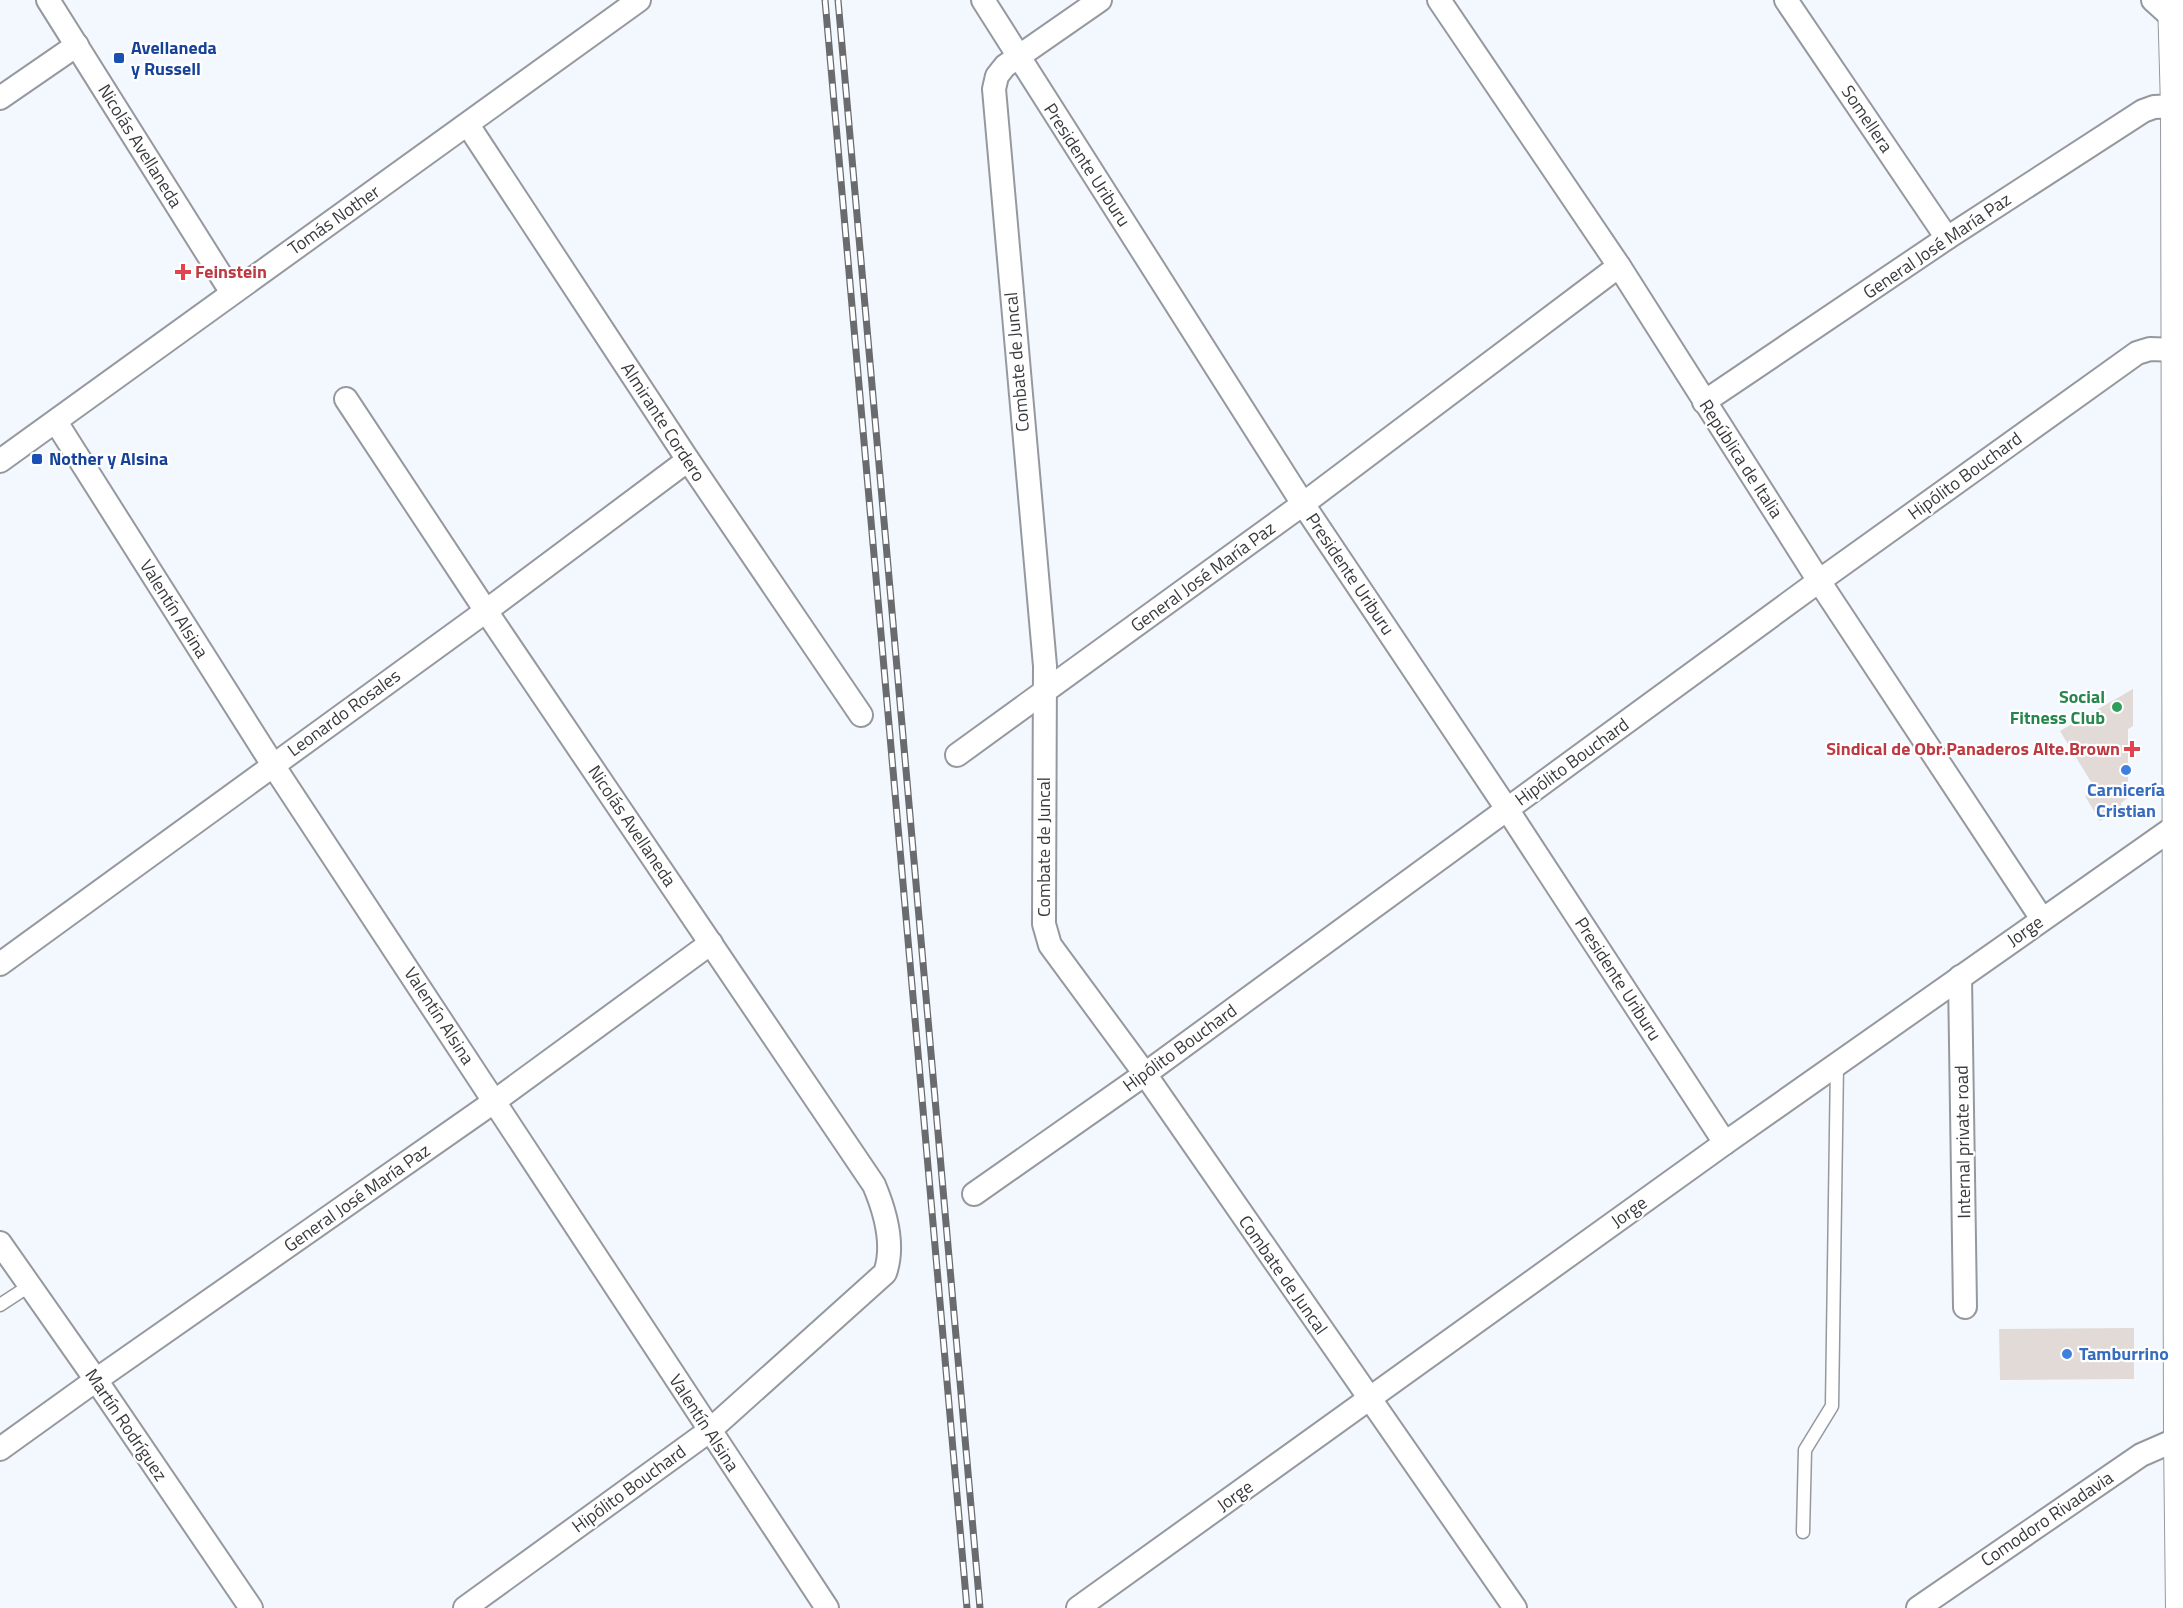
<svg xmlns="http://www.w3.org/2000/svg" width="2183" height="1608" font-family="'Titillium Web',sans-serif">
  <style>
    .building { fill: #e1dad6 }
    .lines { fill: none; stroke-linecap: round; stroke-linejoin: round }
    .lane-casing { stroke: #95999f; stroke-width: 15 }
    .street-casing { stroke: #95999f; stroke-width: 26 }
    .secondary-casing { stroke: #95999f; stroke-width: 34 }
    .lane { stroke: #fff; stroke-width: 12 }
    .street { stroke: #fff; stroke-width: 22 }
    .secondary { stroke: #fff; stroke-width: 32 }
    .rail-casing { stroke: #696b6e; stroke-width: 7 }
    .rail { stroke: #fff; stroke-width: 4.5; stroke-dasharray: 14; stroke-linecap: butt }
    .transit-dot { fill: #1a4fb4; stroke: #fff; stroke-width: 2 }
    .health-dot { fill: #e0444e; stroke: #fff; stroke-width: 2 }
    .leisure-dot { fill: #2e9e5b; stroke: #fff; stroke-width: 2 }
    .shop-dot { fill: #3f7fe0; stroke: #fff; stroke-width: 2 }
    .labels { text-anchor: middle; stroke-width: 4.5; stroke-linejoin: round; paint-order: stroke }
    .transit-label { font-size: 18px; font-weight: bold; fill: #164399; stroke: #fff; text-anchor: start }
    .street-label { font-size: 18px; fill: #393a3d; stroke: #fff }
    .health-label { font-size: 18px; font-weight: bold; fill: #be3a42; stroke: #fff; text-anchor: start }
    .leisure-label { font-size: 18px; font-weight: bold; fill: #27864d; stroke: #fff; text-anchor: end }
    .shop-label { font-size: 18px; font-weight: bold; fill: #366cbe; stroke: #fff }
  </style>
  <rect width="100%" height="100%" fill="#f3f8fe"/>
  <!-- building -->
  <g class="building">
    <polygon points="2133,689 2133,726 2128,729 2128,798 2121,803 2122,808 2100,821 2085,796 2096,790 2060,731"/>
    <polygon points="2134,1328 2134,1379 2000,1380 1999,1329"/>
  </g>
  <g class="lines">
    <!-- lane casing -->
    <g class="lane-casing">
      <g id="lane">
        <polyline points="0,1305 29,1286"/>
        <polyline points="1803,1532 1805,1450 1832,1406 1837,1064"/>
      </g>
    </g>
    <!-- street casing -->
    <g class="street-casing">
      <g id="street">
        <polyline points="48,0 232,293"/>
        <polyline points="983,0 1303,504 1507,809 1725,1143"/>
        <polyline points="1100,0 1005,66 997,76 994,89 1045,666 1044,924 1050,945 1145,1074 1515,1608"/>
        <polyline points="1439,0 1619,266 1819,581 2042,919"/>
        <polyline points="1786,0 1947,238"/>
        <polyline points="2153,0 2174,19"/>
        <polyline points="0,98 77,45"/>
        <polyline points="468,125 688,460 861,715"/>
        <path d="M346 399 486 611 874 1185C885 1211 895 1245 885 1273L709 1431 465 1608"/>
        <polyline points="1704,402 1947,238 2143,111 2154,107 2177,106"/>
        <polyline points="56,422 273,765 827,1608"/>
        <polyline points="0,461 639,0"/>
        <polyline points="957,755 1303,504 1619,266"/>
        <polyline points="0,964 486,611 688,460"/>
        <polyline points="1960,977 1965,1307"/>
        <polyline points="974,1194 1145,1074 1819,581 2137,353 2150,349 2177,350"/>
        <polyline points="0,1243 96,1380 251,1608"/>
        <polyline points="0,1449 96,1380 495,1101 711,943"/>
        <polyline points="1078,1608 1725,1143 2183,821"/>
        <polyline points="1918,1608 2141,1455 2180,1438"/>
      </g>
    </g>
    <!-- secondary casing -->
    <g class="secondary-casing">
      <polyline id="secondary" points="2174,0 2177,106 2180,1438 2182,1608"/>
    </g>
    <!-- lane -->
    <use href="#lane" class="lane"/>
    <!-- street -->
    <use href="#street" class="street"/>
    <!-- secondary -->
    <use href="#secondary" class="secondary"/>
    <!-- rail casing -->
    <g class="rail-casing">
      <g id="rail">
        <polyline points="825,0 967,1608"/>
        <polyline points="838,0 980,1608"/>
      </g>
    </g>
    <!-- rail -->
    <use href="#rail" class="rail"/>
  </g>
  <!-- markers -->
  <g class="transit-dot">
    <rect x="113" y="52" width="12" height="12" rx="3"/>
    <rect x="31" y="453" width="12" height="12" rx="3"/>
  </g>
  <g class="health-dot">
    <path d="M180 263h6v6h6v6h-6v6h-6v-6h-6v-6h6z"/>
    <path d="M2129 740h6v6h6v6h-6v6h-6v-6h-6v-6h6z"/>
  </g>
  <circle class="leisure-dot" cx="2117" cy="707" r="6"/>
  <g class="shop-dot">
    <circle cx="2126" cy="770" r="6"/>
    <circle cx="2067" cy="1354" r="6"/>
  </g>
  <g class="labels">
    <!-- transit labels -->
    <g class="transit-label">
      <text x="131" y="54">Avellaneda<tspan x="131" dy="21">y Russell</tspan></text>
      <text x="49" y="465">Nother y Alsina</text>
    </g>
    <!-- street labels -->
    <g class="street-label">
      <text transform="translate(1867 119) rotate(56)" y="6">Somellera</text>
      <text transform="translate(140 146) rotate(58)" y="6">Nicolás Avellaneda</text>
      <text transform="translate(1087 165) rotate(57)" y="6">Presidente Uriburu</text>
      <text transform="translate(334 220) rotate(-35)" y="6">Tomás Nother</text>
      <text transform="translate(1937 246) rotate(-34)" y="6">General José María Paz</text>
      <text transform="translate(1017 362) rotate(-95)" y="6">Combate de Juncal</text>
      <text transform="translate(663 422) rotate(57)" y="6">Almirante Cordero</text>
      <text transform="translate(1741 459) rotate(57)" y="6">República de Italia</text>
      <text transform="translate(1965 476) rotate(-36)" y="6">Hipólito Bouchard</text>
      <text transform="translate(1350 574) rotate(56)" y="6">Presidente Uriburu</text>
      <text transform="translate(1203 577) rotate(-36)" y="6">General José María Paz</text>
      <text transform="translate(174 609) rotate(58)" y="6">Valentín Alsina</text>
      <text transform="translate(344 713) rotate(-36)" y="6">Leonardo Rosales</text>
      <text transform="translate(1572 762) rotate(-36)" y="6">Hipólito Bouchard</text>
      <text transform="translate(632 826) rotate(56)" y="6">Nicolás Avellaneda</text>
      <text transform="translate(1044 847) rotate(-90)" y="6">Combate de Juncal</text>
      <text transform="translate(2025 931) rotate(-35)" y="6">Jorge</text>
      <text transform="translate(1618 979) rotate(57)" y="6">Presidente Uriburu</text>
      <text transform="translate(439 1016) rotate(57)" y="6">Valentín Alsina</text>
      <text transform="translate(1180 1048) rotate(-36)" y="6">Hipólito Bouchard</text>
      <text transform="translate(1963 1142) rotate(-91)" y="6">Internal private road</text>
      <text transform="translate(357 1198) rotate(-35)" y="6">General José María Paz</text>
      <text transform="translate(1629 1212) rotate(-36)" y="6">Jorge</text>
      <text transform="translate(1283 1275) rotate(55)" y="6">Combate de Juncal</text>
      <text transform="translate(704 1423) rotate(57)" y="6">Valentín Alsina</text>
      <text transform="translate(126 1425) rotate(56)" y="6">Martín Rodríguez</text>
      <text transform="translate(629 1489) rotate(-36)" y="6">Hipólito Bouchard</text>
      <text transform="translate(1235 1496) rotate(-36)" y="6">Jorge</text>
      <text transform="translate(2047 1519) rotate(-34)" y="6">Comodoro Rivadavia</text>
    </g>
    <!-- health labels -->
    <g class="health-label">
      <text x="195" y="278">Feinstein</text>
      <text x="2120" y="755" text-anchor="end">Sindical de Obr.Panaderos Alte.Brown</text>
    </g>
    <!-- leisure labels -->
    <g class="leisure-label">
      <text x="2105" y="703">Social<tspan x="2105" dy="21">Fitness Club</tspan></text>
    </g>
    <!-- shop labels -->
    <g class="shop-label">
      <text x="2126" y="796">Carnicería<tspan x="2126" dy="21">Cristian</tspan></text>
      <text x="2079" y="1360" text-anchor="start">Tamburrino</text>
    </g>
  </g>
</svg>
